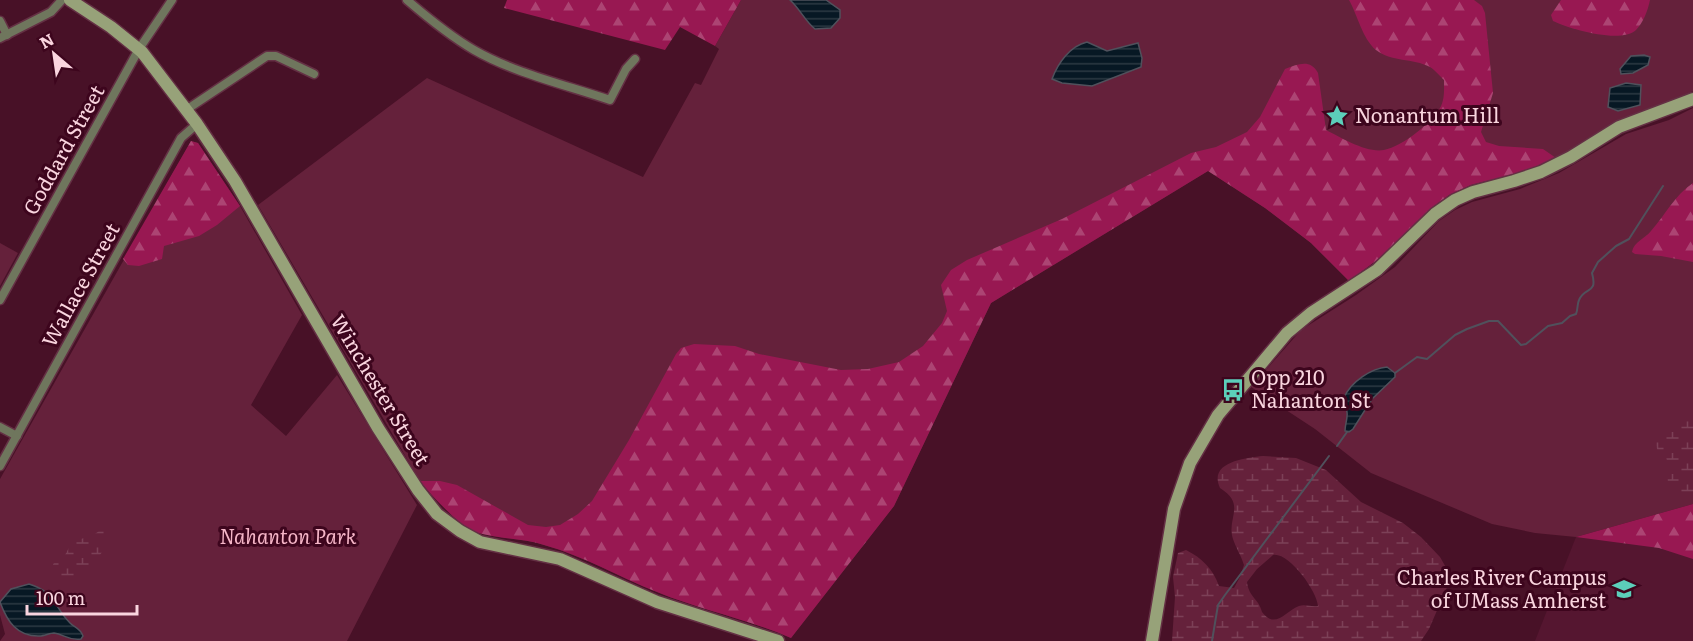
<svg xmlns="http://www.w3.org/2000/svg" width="1693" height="641" font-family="Literata,serif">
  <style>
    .built { fill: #551630 }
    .green { fill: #65213b }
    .forest { fill: url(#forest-firs) }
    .wetland { fill: url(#wetland-marsh); fill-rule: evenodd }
    .water { fill: url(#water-rules); stroke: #50515c; stroke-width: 1.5 }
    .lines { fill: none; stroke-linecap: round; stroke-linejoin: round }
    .stream { stroke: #50515c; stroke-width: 2 }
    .street-casing { stroke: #643044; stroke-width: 11 }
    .secondary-casing { stroke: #643044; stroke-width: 15 }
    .street { stroke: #6f765d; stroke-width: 8 }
    .secondary { stroke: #97a279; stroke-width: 12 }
    .labels { text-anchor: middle; stroke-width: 6; stroke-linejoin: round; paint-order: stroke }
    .poi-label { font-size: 20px; fill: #fad5df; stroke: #3d051d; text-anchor: start }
    .street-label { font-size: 20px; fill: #fad5df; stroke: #3d051d }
    .park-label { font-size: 20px; font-style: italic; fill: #f5b5c7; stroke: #3d051d }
  </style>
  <defs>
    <pattern id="forest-firs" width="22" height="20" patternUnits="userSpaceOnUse" patternTransform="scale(1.5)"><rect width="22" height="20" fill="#981852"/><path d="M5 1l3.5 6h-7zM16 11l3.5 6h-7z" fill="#ac4473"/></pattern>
    <pattern id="wetland-marsh" width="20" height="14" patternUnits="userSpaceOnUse" patternTransform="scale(1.5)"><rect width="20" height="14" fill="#65213b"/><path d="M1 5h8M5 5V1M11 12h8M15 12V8" fill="none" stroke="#7c4057"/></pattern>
    <pattern id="water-rules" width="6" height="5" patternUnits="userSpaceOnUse" patternTransform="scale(1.5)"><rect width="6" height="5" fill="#071824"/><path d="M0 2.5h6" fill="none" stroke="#2c3943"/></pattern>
  </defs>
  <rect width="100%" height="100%" fill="#481127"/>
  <!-- built -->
  <polygon class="built" points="1693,504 1693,641 1535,641 1576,537"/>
  <!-- green -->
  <g class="green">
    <path d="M741 0H1693V91C1669 104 1641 110 1617 122 1589 135 1566 156 1537 167 1510 177 1479 179 1454 192 1433 204 1419 221 1402 238 1386 254 1367 267 1349 281L1311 243 1265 208 1208 171 991 303 894 506 791 638C747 619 701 610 657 592 619 577 584 556 544 545 522 538 494 539 473 531 461 527 428 492 420 481L258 205 427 78 643 177 695 83 701 85 719 49 715 46Z"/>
    <polygon points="1693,108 1693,504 1576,537 1535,533 1492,524 1371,473 1315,429 1251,387 1301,330 1356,295 1395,267 1439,221 1455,210 1472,202 1520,189 1559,173 1626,134 1669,120"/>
    <polygon points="191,141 198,143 240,206 302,315 251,405 286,436 337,375 417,505 347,641 0,641 5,634 0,615 0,479"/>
    <polygon points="0,243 18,253 0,286"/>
  </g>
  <!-- forest -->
  <g class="forest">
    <polygon points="507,0 741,0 715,46 680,27 665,50 504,8"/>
    <path d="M1349 0H1474L1482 6 1485 13 1493 93 1481 132 1486 142 1499 146 1543 149 1556 158 1530 170 1471 185 1449 195 1429 210 1385 254 1349 281 1311 243 1265 208 1208 171 991 303 894 506 791 638C747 619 701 610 657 592 619 577 584 556 544 545 522 538 494 539 473 531 461 527 428 492 420 481H440L457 485 528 525 546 527 560 525 578 514 592 501 629 440 676 354 681 348 694 344 735 346 759 354 841 370 868 369 899 362 923 346 942 323 947 311 941 285 951 270 967 260 1062 219 1191 153 1216 147 1247 132 1260 117 1285 69C1299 64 1310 59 1318 73L1326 130C1342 138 1366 153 1384 150 1403 146 1430 124 1440 108 1445 99 1444 89 1444 80 1440 76 1435 70 1430 67 1413 58 1391 62 1376 50 1362 38 1358 16 1349 0Z"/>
    <path d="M1561 0H1650C1648 10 1643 23 1636 30 1620 44 1570 29 1553 21L1551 15Z"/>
    <polygon points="191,141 198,143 240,206 217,225 199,236 164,246 162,259 139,266 128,265 123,259"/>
    <path d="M1693 183V262L1661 256 1635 254 1632 252C1634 241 1645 239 1651 231 1666 214 1674 196 1693 183Z"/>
    <polygon points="1693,504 1693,559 1659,548 1576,537"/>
  </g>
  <!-- wetland -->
  <g class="wetland">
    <polygon points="1693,408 1693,503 1679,496 1668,485 1667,460 1658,452 1655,442 1661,431"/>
    <path d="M1263 456 1296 458 1326 470 1361 502 1403 523 1421 537 1440 557 1448 571V585L1429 629 1421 641H1172L1175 597 1173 577 1178 553 1186 550C1202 558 1213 569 1219 586L1234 588 1240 577 1244 565C1241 555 1236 548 1233 539 1226 518 1247 505 1220 488 1208 462 1245 458 1263 456ZM1273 555C1289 552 1317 591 1318 606 1311 607 1305 604 1299 606 1286 611 1275 630 1262 612 1261 609 1260 606 1258 603 1253 596 1248 592 1247 582L1257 569Z"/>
    <path d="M110 529 112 531 109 539 102 546 103 550C95 566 74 582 56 578L53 564 65 555 72 542 93 535 101 530Z"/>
  </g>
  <!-- water -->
  <g class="water">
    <path d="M790 0H826L840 10V18L831 28 815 29C805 21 800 9 790 0Z"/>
    <path d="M1087 42 1107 51 1138 43 1142 58 1141 67 1092 86 1062 83 1052 79C1058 63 1070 46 1087 42Z"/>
    <polygon points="1644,55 1650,57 1648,65 1633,73 1621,74 1620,69 1631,56"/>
    <polygon points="1626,83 1641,85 1640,105 1618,111 1608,107 1610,88"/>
    <path d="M1387 367 1395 373V377L1372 399 1353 429 1349 432 1345 431C1345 424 1348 418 1347 412 1346 407 1342 403 1344 398 1350 382 1372 368 1387 367Z"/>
    <path d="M29 584C56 592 53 606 70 623 75 628 80 628 83 636L81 639C68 641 64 634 54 633 50 633 44 636 40 636 17 637 7 621 0 602L11 589Z"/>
  </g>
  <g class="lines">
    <!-- stream -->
    <g class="stream">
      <path d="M1395 373 1417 357 1427 359 1455 335 1467 329 1489 321H1498L1521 345 1526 344 1548 326 1562 323 1570 316 1576 314C1578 310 1577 304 1579 300 1585 286 1598 295 1592 273L1598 262 1616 246 1629 239 1663 186"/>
      <polyline points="1337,446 1347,432"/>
      <polyline points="1212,641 1218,605 1225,595 1329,456"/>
    </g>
    <!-- street casing -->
    <g class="street-casing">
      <g id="street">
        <path d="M407 0C428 18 450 36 474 50 514 73 566 85 610 100L626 69 635 59"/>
        <polyline points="0,21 7,35"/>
        <polyline points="0,38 51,12 62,0"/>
        <polyline points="186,110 267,56 276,56 314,74"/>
        <polyline points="0,300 139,49 172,0"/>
        <polyline points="0,427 17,436"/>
        <polyline points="0,466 181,138 197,124"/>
      </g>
    </g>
    <!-- secondary casing -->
    <g class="secondary-casing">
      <g id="secondary">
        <polyline points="70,0 111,27 142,52 197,124 235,181 378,428 418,490 437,514 460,531 480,542 560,559 657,602 778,641"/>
        <polyline points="1152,641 1174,509 1190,463 1218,415 1287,333 1311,313 1377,270 1435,214 1455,200 1473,192 1514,181 1541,172 1571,157 1619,127 1693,99"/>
      </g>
    </g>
    <!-- street -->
    <use href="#street" class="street"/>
    <!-- secondary -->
    <use href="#secondary" class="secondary"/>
  </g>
  <!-- icons -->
  <defs>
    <g id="sight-bare" transform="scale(1.8)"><path d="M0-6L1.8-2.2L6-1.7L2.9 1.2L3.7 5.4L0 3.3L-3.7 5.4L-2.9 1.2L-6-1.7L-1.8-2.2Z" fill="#5cceba" stroke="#3d051d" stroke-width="2.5" paint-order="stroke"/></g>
    <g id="bus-bare" transform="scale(1.8)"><path d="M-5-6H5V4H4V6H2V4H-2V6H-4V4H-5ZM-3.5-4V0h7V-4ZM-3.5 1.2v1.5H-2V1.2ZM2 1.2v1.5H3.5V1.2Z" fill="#5cceba" stroke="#3d051d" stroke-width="2.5" paint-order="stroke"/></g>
    <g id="university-bare" transform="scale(1.8)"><path d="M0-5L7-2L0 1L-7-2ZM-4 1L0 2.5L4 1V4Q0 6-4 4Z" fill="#5cceba" stroke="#3d051d" stroke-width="2.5" paint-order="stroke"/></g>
  </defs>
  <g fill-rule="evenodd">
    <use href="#sight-bare" x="1337" y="116"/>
    <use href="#bus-bare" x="1233" y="390"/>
    <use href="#university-bare" x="1624" y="589"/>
  </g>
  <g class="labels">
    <!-- poi labels -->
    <g class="poi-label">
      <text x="1355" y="123">Nonantum Hill</text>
      <text x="1251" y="385">Opp 210<tspan x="1251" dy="23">Nahanton St</tspan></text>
      <text x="1606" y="585" text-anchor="end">Charles River Campus<tspan x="1606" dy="23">of UMass Amherst</tspan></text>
    </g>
    <!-- street labels -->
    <g class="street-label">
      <text transform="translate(64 150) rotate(-61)" y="7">Goddard Street</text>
      <text transform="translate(81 285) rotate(-61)" y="7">Wallace Street</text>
      <text transform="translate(380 390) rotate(59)" y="7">Winchester Street</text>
    </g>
    <!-- park labels -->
    <g class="park-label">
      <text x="288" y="544">Nahanton Park</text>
    </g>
  </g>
  <!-- north arrow -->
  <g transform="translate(54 54) rotate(331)" stroke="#3d051d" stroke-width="4.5" paint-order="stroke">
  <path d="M0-4.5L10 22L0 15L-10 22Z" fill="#fad5df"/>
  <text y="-9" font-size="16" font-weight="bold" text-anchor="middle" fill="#fad5df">N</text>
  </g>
  <!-- scale -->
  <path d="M27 605v9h110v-9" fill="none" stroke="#fad5df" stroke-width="3"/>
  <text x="36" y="605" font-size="18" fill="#fad5df" stroke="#3d051d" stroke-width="4.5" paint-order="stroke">100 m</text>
</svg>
